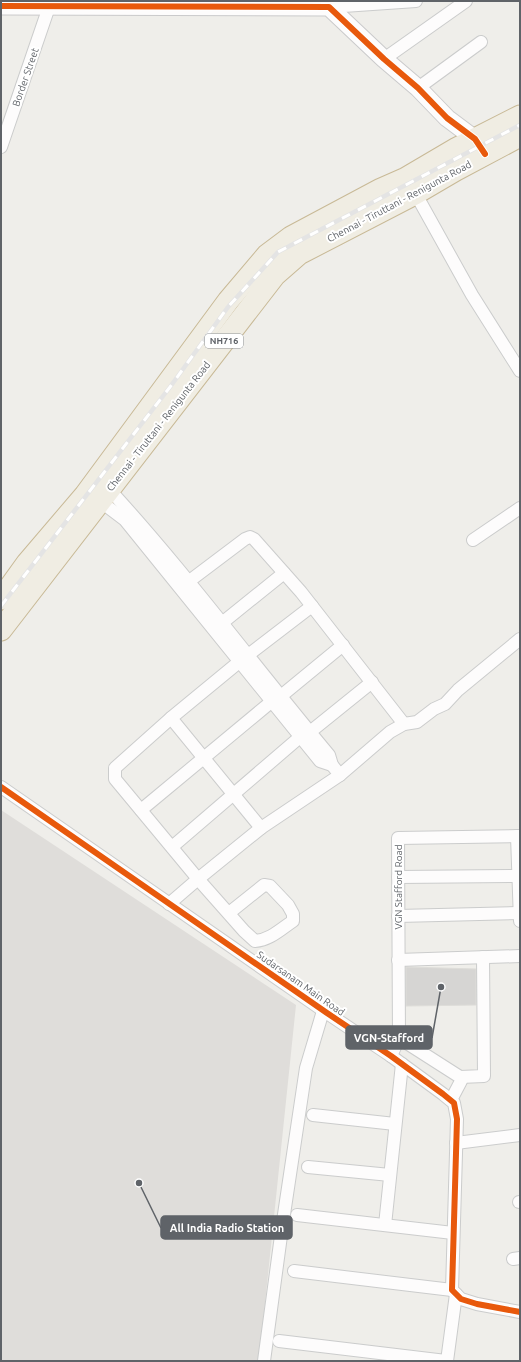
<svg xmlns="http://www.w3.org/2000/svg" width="521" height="1362" font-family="Ubuntu,sans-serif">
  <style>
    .industrial { fill: #dfddda }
    .building { fill: #d6d5d3; stroke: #deddd9 }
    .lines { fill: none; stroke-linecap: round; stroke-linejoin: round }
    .street-casing { stroke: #cbcccc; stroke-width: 14 }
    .secondary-casing { stroke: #cacacb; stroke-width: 19 }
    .highway-casing { stroke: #c8b996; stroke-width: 23 }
    .street { stroke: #fdfcfc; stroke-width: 12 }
    .secondary { stroke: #fdfcfc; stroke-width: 17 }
    .highway { stroke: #f0ede3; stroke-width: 21 }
    .rail-casing { stroke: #e4e4e4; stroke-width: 4.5 }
    .rail { stroke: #fff; stroke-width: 3; stroke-dasharray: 9; stroke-linecap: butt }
    .cycleway-casing { stroke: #fff; stroke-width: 8 }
    .cycleway { stroke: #e8590c; stroke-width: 6 }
    .labels { text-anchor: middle; stroke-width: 4; stroke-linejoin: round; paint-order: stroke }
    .shield { fill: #fff; stroke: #8f9295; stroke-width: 1 }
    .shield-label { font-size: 9px; font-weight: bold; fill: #5f6368 }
    .street-label { font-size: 10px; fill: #5f6368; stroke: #fff }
    .leader { fill: none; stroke: #5f6368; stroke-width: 1.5 }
    .callout-dot { fill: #5f6368; stroke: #fff; stroke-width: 1.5 }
    .callout { fill: #5f6368; stroke: #5f6368; stroke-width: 1.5 }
    .callout-label { font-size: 11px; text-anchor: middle; font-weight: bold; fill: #fff }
  </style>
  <rect width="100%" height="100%" fill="#efeeea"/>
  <!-- industrial -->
  <polygon class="industrial" points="1,810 296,1005 259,1361 1,1361"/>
  <!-- building -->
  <polygon class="building" points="406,967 476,969 476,1005 406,1006"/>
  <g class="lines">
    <!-- street casing -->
    <g class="street-casing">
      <g id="street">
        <polyline points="329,2 329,7 416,1"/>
        <polyline points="384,59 466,1"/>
        <polyline points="418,88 481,42"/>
        <polyline points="1,147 51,1"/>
        <polyline points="413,189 472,295 520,371"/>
        <path d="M109 489C187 574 255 667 329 755L332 765 340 775"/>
        <polyline points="100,501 125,520 320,761 332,765"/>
        <polyline points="473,540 520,508"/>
        <polyline points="188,582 245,539 250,537 254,539 301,592 404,724"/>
        <polyline points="222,623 284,573"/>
        <polyline points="281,696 343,645"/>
        <polyline points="171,718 261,828"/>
        <polyline points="310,732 372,682"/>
        <polyline points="1,787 327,1013 391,1056 443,1094 454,1103 457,1119 452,1290 461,1299 477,1304 520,1312"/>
        <polyline points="141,810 271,702"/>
        <polyline points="517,836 520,921"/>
        <polyline points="172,847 300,737"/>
        <polyline points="398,877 520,876"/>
        <polyline points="169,904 198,879 261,828 340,775 390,732 404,724 417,722 434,709 445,704 458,690 520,639"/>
        <path d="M229 913 264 885 270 886 288 905 293 914V921C281 929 270 940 255 941L244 931 198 879 120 785 115 779V768L171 718 239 662 312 606"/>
        <polyline points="398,916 520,913"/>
        <polyline points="398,960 520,956"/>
        <polyline points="399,1038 460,1077 461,1081 451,1100"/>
        <polyline points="391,1056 399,1038 398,838 520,836"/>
        <polyline points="460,1077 484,1076 483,957"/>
        <polyline points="313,1115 395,1124"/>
        <polyline points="456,1143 520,1135"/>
        <polyline points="308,1167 390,1175"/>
        <polyline points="519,1202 520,1202"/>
        <polyline points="297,1215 453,1233"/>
        <polyline points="385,1225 402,1064"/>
        <polyline points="513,1259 520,1258"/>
        <polyline points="294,1271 452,1290"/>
        <polyline points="279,1341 446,1361"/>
        <polyline points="264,1361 283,1221 306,1068 323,1011"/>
        <polyline points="447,1361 456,1294"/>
      </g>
    </g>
    <!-- secondary casing -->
    <g class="secondary-casing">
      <polyline id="secondary" points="1,6 329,7 384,59 418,88 447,118 475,139 481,148"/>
    </g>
    <!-- highway casing -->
    <g class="highway-casing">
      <g id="highway">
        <polyline points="1,599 27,563 85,495 228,301 267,255 291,237 381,189 406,178 457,148 520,116"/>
        <polyline points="1,630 275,275 299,254 415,194 456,170 520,136"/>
      </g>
    </g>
    <!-- street -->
    <use href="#street" class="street"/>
    <!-- secondary -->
    <use href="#secondary" class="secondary"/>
    <!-- highway -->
    <use href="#highway" class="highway"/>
    <!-- rail casing -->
    <g class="rail-casing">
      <polyline id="rail" points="1,606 170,387 228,307 278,252 520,125"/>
    </g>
    <!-- rail -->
    <use href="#rail" class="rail"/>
    <!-- cycleway casing -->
    <g class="cycleway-casing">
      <g id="cycleway">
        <polyline points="1,6 329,7 384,59 418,88 447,118 475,139 485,154"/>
        <polyline points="1,787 327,1013 391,1056 443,1094 454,1103 457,1119 452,1290 461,1299 477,1304 520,1312"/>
      </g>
    </g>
    <!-- cycleway -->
    <use href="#cycleway" class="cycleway"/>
  </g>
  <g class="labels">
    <!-- shield labels -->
    <rect class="shield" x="205" y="334" width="38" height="14" rx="3"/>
    <g class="shield-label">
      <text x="224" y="344">NH716</text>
    </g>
    <!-- street labels -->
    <g class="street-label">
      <text transform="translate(25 77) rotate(-71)" y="4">Border Street</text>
      <text transform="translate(399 201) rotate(-28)" y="4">Chennai - Tiruttani - Renigunta Road</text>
      <text transform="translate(158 426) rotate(-52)" y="4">Chennai - Tiruttani - Renigunta Road</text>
      <text transform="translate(398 887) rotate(-90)" y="4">VGN Stafford Road</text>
      <text transform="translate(301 983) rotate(35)" y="4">Sudarsanam Main Road</text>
    </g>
  </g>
  <!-- callouts -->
  <path class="leader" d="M441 987L432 1038M139 1183L161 1228"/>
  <g class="callout-dot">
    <circle cx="441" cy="987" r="4"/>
    <circle cx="139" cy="1183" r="4"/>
  </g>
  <g class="callout">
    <rect x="346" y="1026" width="86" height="23" rx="4"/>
    <rect x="161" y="1216" width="131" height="23" rx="4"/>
  </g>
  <g class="callout-label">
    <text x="389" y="1042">VGN-Stafford</text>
    <text x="227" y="1232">All India Radio Station</text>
  </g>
  <!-- border -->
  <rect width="521" height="1362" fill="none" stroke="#5f6368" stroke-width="4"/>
</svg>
